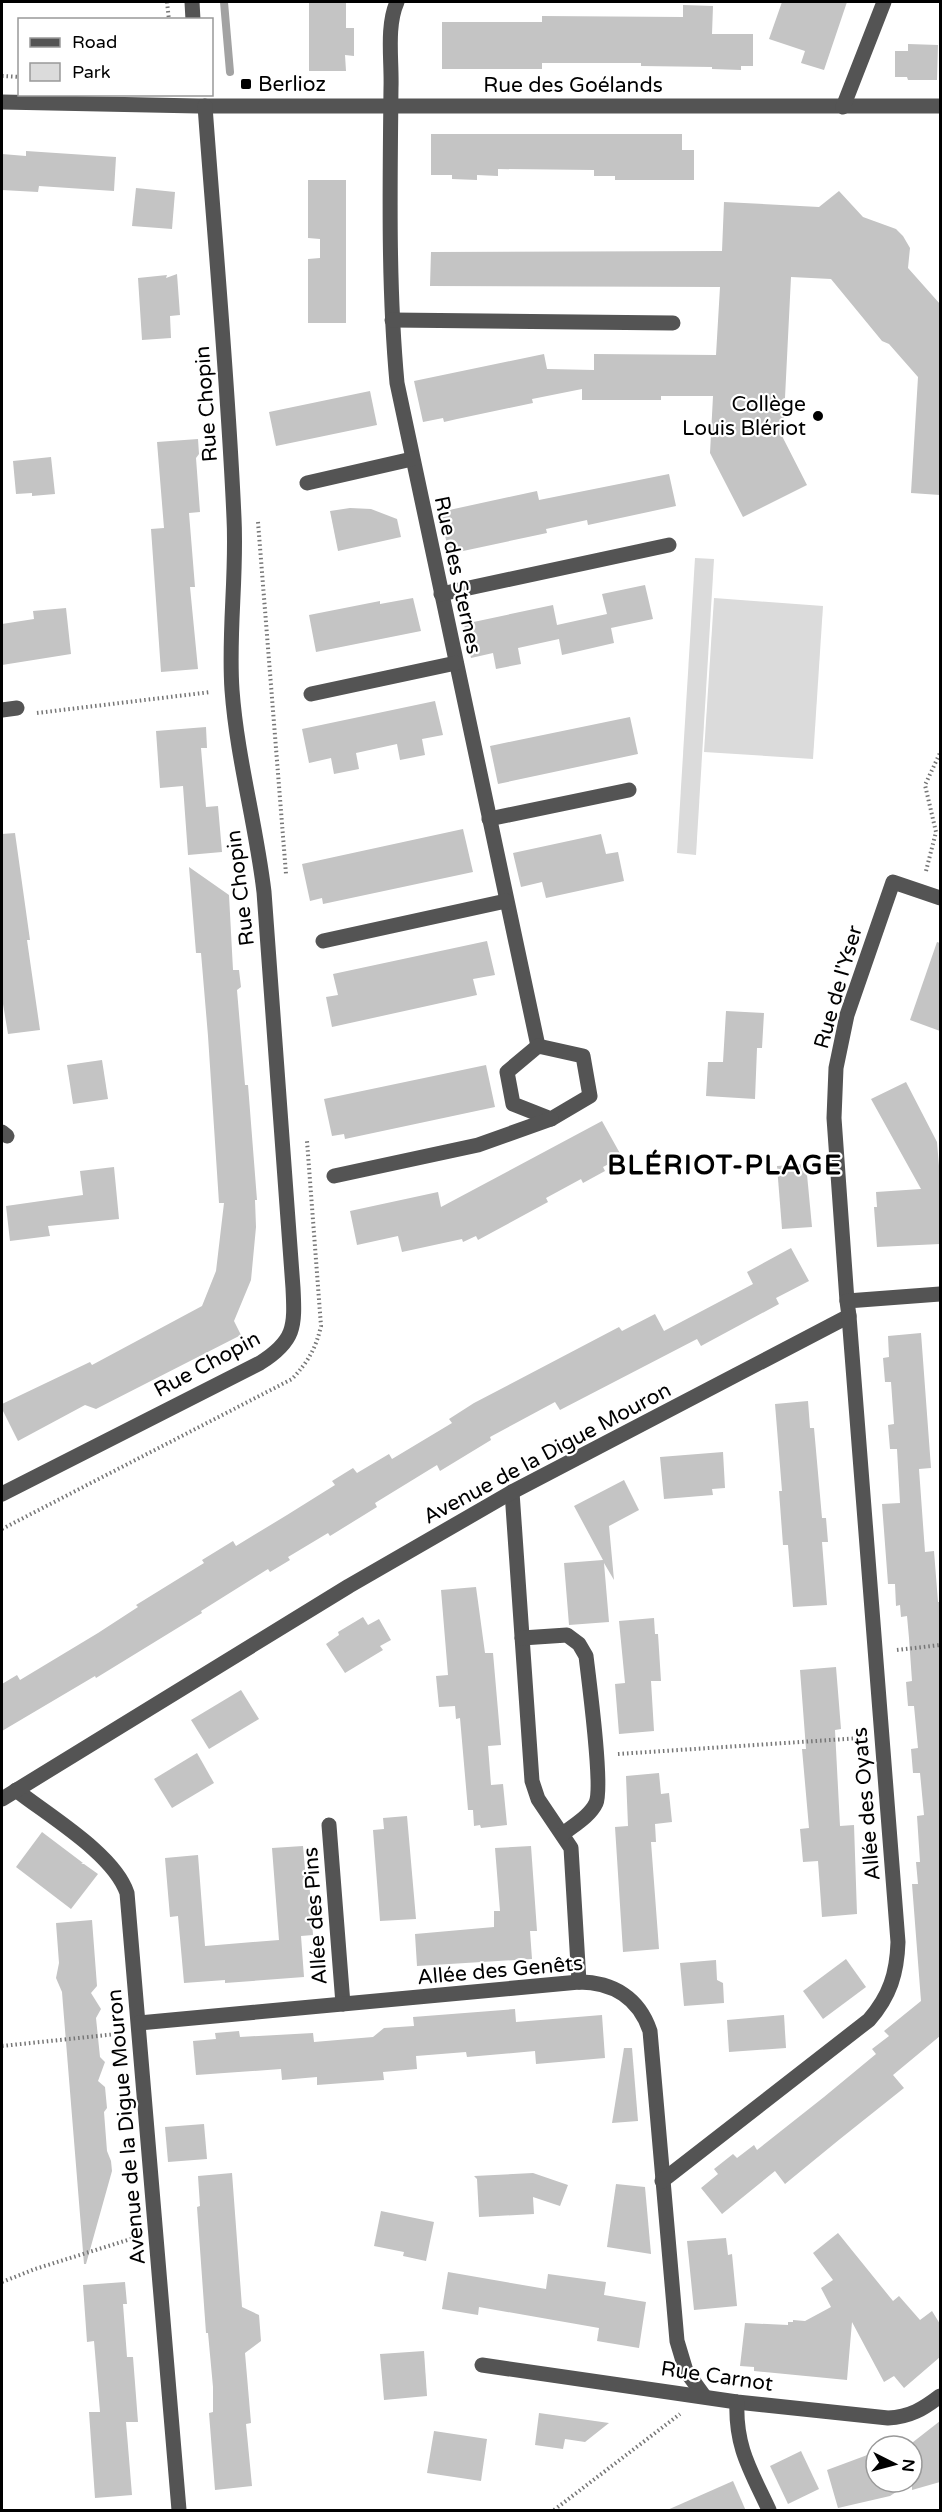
<svg xmlns="http://www.w3.org/2000/svg" width="942" height="2512" font-family="'Varela Round',sans-serif">
  <style>
    .green { fill: #dbdbdb }
    .lines { fill: none; stroke-linecap: round; stroke-linejoin: round }
    .stream { stroke: #a2a2a2; stroke-width: 8 }
    .building { fill: #c4c4c4 }
    .path { stroke: #767676; stroke-width: 4; stroke-dasharray: 1.5 3; stroke-linecap: butt }
    .minor { stroke: #545454; stroke-width: 15 }
    .poi-dot { fill: #000; stroke: #fff; stroke-width: 2 }
    .labels { text-anchor: middle; stroke-width: 4.5; stroke-linejoin: round; paint-order: stroke }
    .poi-label { font-size: 21px; fill: #000; stroke: #fff; text-anchor: start }
    .street-label { font-size: 21px; fill: #000; stroke: #fff }
    .district-label { font-size: 27px; font-weight: bold; letter-spacing: 1.5px; fill: #000; stroke: #fff }
  </style>
  <rect width="100%" height="100%" fill="#fff"/>
  <!-- green -->
  <g class="green">
    <polygon points="695,558 714,559 696,855 677,853"/>
    <polygon points="714,598 823,606 813,759 704,752"/>
  </g>
  <g class="lines">
    <!-- stream -->
    <polyline class="stream" points="224,2 230,72"/>
  </g>
  <!-- building -->
  <g class="building">
    <polygon points="309,2 346,2 346,28 354,28 354,56 345,55 346,71 309,71"/>
    <polygon points="782,2 847,2 824,70 801,63 805,51 769,39"/>
    <polygon points="683,5 713,6 712,34 753,34 753,66 741,66 741,70 712,69 712,67 641,66 641,63 542,63 542,69 442,69 442,22 542,22 542,16 683,17"/>
    <polygon points="908,44 938,45 937,80 908,80 907,77 895,77 895,51 908,51"/>
    <polygon points="431,134 682,134 682,150 694,150 694,180 615,180 615,176 594,176 594,170 498,169 498,176 477,175 477,180 452,179 452,175 431,175"/>
    <polygon points="26,151 116,157 114,191 39,186 38,192 2,190 2,154 26,156"/>
    <polygon points="308,180 346,180 346,323 308,323 308,259 320,258 320,239 308,238"/>
    <polygon points="136,188 175,192 172,229 132,226"/>
    <polygon points="839,191 863,217 896,229 903,236 910,248 908,268 940,304 940,495 911,493 918,377 889,344 882,341 831,279 791,277 783,438 807,485 743,517 710,453 713,396 661,396 661,400 582,400 582,389 532,399 533,403 457,419 444,422 443,418 423,422 414,381 544,354 547,369 594,370 594,354 716,355 720,287 430,286 431,252 722,251 724,202 819,207"/>
    <polygon points="177,274 180,315 170,316 171,338 142,340 138,278 167,275 166,278"/>
    <polygon points="370,391 377,425 276,446 269,412"/>
    <polygon points="198,439 199,454 196,458 200,512 189,513 195,587 190,587 198,669 161,672 151,529 164,528 157,442"/>
    <polygon points="51,457 55,494 32,496 32,493 16,494 13,461"/>
    <polygon points="669,474 676,506 588,525 587,520 546,529 547,533 449,554 440,512 537,491 539,500"/>
    <polygon points="350,508 371,509 397,519 401,537 338,551 330,511"/>
    <polygon points="645,585 653,619 611,628 614,643 562,655 559,639 518,648 521,664 496,669 493,653 471,658 464,624 553,605 557,625 607,614 602,594"/>
    <polygon points="413,598 421,631 316,652 309,615 380,601 380,604"/>
    <polygon points="66,608 71,654 2,665 2,624 34,619 33,611"/>
    <polygon points="435,701 443,735 422,739 425,755 400,760 397,744 356,753 359,769 334,774 331,758 309,763 302,729"/>
    <polygon points="630,717 638,754 498,784 490,746"/>
    <polygon points="206,727 207,748 201,748 206,807 218,806 222,852 188,855 183,786 160,788 156,731"/>
    <polygon points="463,829 473,872 323,904 322,898 310,901 302,864"/>
    <polygon points="15,833 30,940 27,940 40,1030 8,1034 2,998 2,834"/>
    <polygon points="601,834 606,854 618,852 624,881 546,898 542,882 521,887 513,853"/>
    <polygon points="189,867 229,895 233,970 239,970 241,987 237,990 245,1085 248,1085 257,1200 255,1200 256,1227 251,1280 234,1321 241,1335 96,1409 85,1405 18,1441 2,1409 2,1404 90,1362 92,1365 202,1306 216,1271 224,1203 219,1203 208,1036 201,953 196,953"/>
    <polygon points="487,941 495,975 473,979 477,995 332,1027 326,997 338,995 333,974"/>
    <polygon points="937,942 940,943 940,1031 910,1020"/>
    <polygon points="726,1011 764,1013 762,1048 757,1048 755,1099 706,1096 708,1062 723,1062"/>
    <polygon points="102,1060 108,1099 73,1104 67,1065"/>
    <polygon points="486,1065 495,1107 345,1139 344,1134 332,1136 324,1099"/>
    <polygon points="906,1082 937,1142 940,1178 940,1244 877,1247 874,1207 877,1207 876,1192 921,1189 871,1099"/>
    <polygon points="602,1121 622,1157 603,1167 605,1171 583,1183 581,1179 546,1198 548,1202 478,1240 476,1236 463,1242 462,1239 402,1252 398,1236 357,1245 350,1211 438,1192 441,1207"/>
    <polygon points="806,1164 812,1227 782,1229 777,1166"/>
    <polygon points="114,1167 119,1219 48,1226 50,1236 10,1241 6,1206 83,1195 80,1171"/>
    <polygon points="791,1248 809,1281 776,1298 779,1304 701,1346 697,1339 560,1410 555,1402 490,1437 491,1440 440,1471 437,1465 375,1503 377,1507 330,1536 328,1533 288,1557 290,1560 270,1572 268,1569 201,1611 202,1613 96,1678 95,1676 2,1731 2,1684 17,1675 20,1680 98,1633 138,1607 136,1605 204,1563 202,1560 233,1541 236,1546 287,1515 335,1485 332,1481 353,1468 357,1473 389,1454 392,1459 452,1423 449,1419 474,1403 619,1327 622,1331 655,1314 664,1331 753,1284 747,1272"/>
    <polygon points="921,1333 931,1468 919,1469 925,1552 934,1551 938,1602 940,1602 940,2036 893,2075 904,2088 840,2139 785,2184 775,2171 722,2214 701,2188 718,2174 714,2169 733,2154 737,2158 754,2145 757,2150 824,2097 876,2054 872,2049 889,2036 884,2031 921,2001 912,1884 918,1884 916,1862 920,1862 917,1816 924,1815 920,1773 913,1773 911,1749 918,1748 914,1706 908,1706 906,1682 912,1681 909,1638 907,1616 901,1617 900,1605 896,1606 895,1584 888,1584 882,1504 900,1503 897,1449 890,1449 888,1425 894,1424 891,1382 885,1382 883,1358 889,1357 888,1336"/>
    <polygon points="808,1401 810,1428 814,1428 822,1518 826,1518 828,1542 822,1542 827,1605 793,1607 788,1545 783,1545 779,1491 782,1491 775,1404"/>
    <polygon points="723,1452 725,1488 712,1489 713,1495 664,1499 660,1457"/>
    <polygon points="624,1480 639,1510 609,1526 614,1580 604,1563 609,1622 569,1625 564,1563 603,1560 574,1506"/>
    <polygon points="476,1587 485,1653 493,1653 501,1745 488,1746 491,1785 503,1784 507,1825 481,1828 480,1825 474,1826 473,1810 468,1810 460,1718 456,1719 455,1706 439,1707 436,1676 448,1675 441,1590"/>
    <polygon points="363,1617 368,1625 379,1619 391,1640 380,1646 383,1650 345,1673 326,1644 339,1635 338,1632"/>
    <polygon points="654,1618 655,1634 658,1634 661,1681 651,1681 654,1731 619,1734 615,1684 625,1683 619,1621"/>
    <polygon points="836,1667 841,1729 835,1730 840,1826 854,1825 857,1914 822,1917 818,1861 803,1862 800,1829 809,1828 802,1749 806,1749 800,1670"/>
    <polygon points="241,1690 259,1719 209,1749 191,1720"/>
    <polygon points="197,1753 214,1783 172,1808 154,1779"/>
    <polygon points="659,1773 661,1794 669,1793 672,1822 655,1824 656,1842 651,1842 659,1949 623,1952 615,1827 628,1826 626,1776"/>
    <polygon points="407,1816 416,1919 380,1921 373,1830 384,1829 383,1818"/>
    <polygon points="42,1832 83,1863 81,1864 84,1864 98,1874 71,1909 16,1867"/>
    <polygon points="303,1846 306,1880 309,1879 313,1935 301,1936 304,1977 225,1983 225,1980 184,1983 178,1916 170,1917 165,1858 198,1855 205,1946 279,1940 272,1848"/>
    <polygon points="531,1846 537,1931 530,1931 532,1959 417,1966 415,1934 494,1927 494,1911 500,1911 495,1848"/>
    <polygon points="92,1920 97,1986 91,1993 101,2009 96,2018 100,2057 105,2062 98,2081 105,2087 107,2108 104,2112 107,2151 111,2161 112,2171 86,2264 84,2264 63,2005 62,1992 56,1978 59,1963 56,1923"/>
    <polygon points="846,1959 866,1987 823,2019 803,1991"/>
    <polygon points="716,1960 717,1980 723,1983 724,2003 684,2006 680,1963"/>
    <polygon points="515,2009 516,2022 602,2015 605,2058 536,2064 535,2051 467,2057 466,2052 416,2056 417,2069 383,2072 384,2080 317,2085 317,2077 282,2080 281,2069 196,2075 193,2041 216,2039 215,2033 239,2031 240,2037 313,2033 314,2042 373,2037 384,2028 414,2026 413,2017"/>
    <polygon points="784,2015 786,2048 729,2052 727,2020"/>
    <polygon points="624,2048 632,2048 638,2121 612,2123"/>
    <polygon points="204,2124 207,2159 168,2162 165,2127"/>
    <polygon points="232,2173 242,2307 259,2315 261,2341 245,2353 251,2423 246,2424 252,2486 215,2490 209,2413 213,2412 213,2387 208,2333 206,2333 197,2207 200,2206 198,2176"/>
    <polygon points="533,2173 568,2185 560,2206 533,2197 534,2214 479,2217 477,2179 474,2176"/>
    <polygon points="616,2184 645,2187 651,2254 607,2247"/>
    <polygon points="381,2211 434,2222 426,2261 403,2256 404,2252 374,2246"/>
    <polygon points="838,2233 893,2301 899,2296 920,2320 932,2311 940,2324 940,2357 904,2388 894,2376 884,2382 852,2322 847,2380 754,2371 754,2367 740,2366 745,2323 788,2325 788,2322 793,2322 793,2320 805,2321 831,2307 821,2288 833,2280 813,2253"/>
    <polygon points="726,2238 728,2255 732,2254 737,2306 694,2310 687,2241"/>
    <polygon points="448,2272 546,2289 548,2274 606,2282 604,2295 646,2302 639,2348 597,2341 599,2328 479,2307 478,2315 442,2309"/>
    <polygon points="125,2282 127,2304 123,2304 127,2357 133,2357 138,2422 126,2422 132,2495 95,2498 89,2412 100,2412 94,2341 87,2342 83,2285"/>
    <polygon points="424,2351 427,2396 384,2400 380,2354"/>
    <polygon points="539,2413 609,2423 585,2442 565,2439 563,2449 535,2445"/>
    <polygon points="940,2421 940,2482 912,2490 912,2446 908,2446"/>
    <polygon points="434,2431 487,2439 481,2481 427,2473"/>
    <polygon points="801,2451 819,2489 788,2504 770,2466"/>
    <polygon points="870,2454 876,2470 876,2482 911,2482 890,2496 838,2508 827,2470"/>
    <polygon points="733,2481 746,2511 665,2511"/>
  </g>
  <g class="lines">
    <!-- path -->
    <g class="path">
      <polyline points="167,2 169,20"/>
      <polyline points="2,76 20,77"/>
      <polyline points="258,522 286,874"/>
      <polyline points="37,713 211,692"/>
      <polyline points="926,871 936,832 925,785 940,753"/>
      <path d="M2 1529 292 1379C308 1362 316 1348 321 1326L307 1141"/>
      <polyline points="897,1650 940,1645"/>
      <polyline points="618,1754 861,1738"/>
      <polyline points="2,2046 117,2034"/>
      <polyline points="2,2282 35,2269 134,2238"/>
      <polyline points="554,2510 680,2414"/>
    </g>
    <!-- minor -->
    <g class="minor">
      <polyline points="192,2 193,20"/>
      <path d="M397 2C386 27 392 61 391 88 390 186 388 285 397 383L538 1046"/>
      <polyline points="2,102 198,106 940,106"/>
      <polyline points="843,107 884,2"/>
      <polyline points="392,320 673,323"/>
      <polyline points="307,483 412,459"/>
      <polyline points="441,594 669,545"/>
      <polyline points="311,694 456,663"/>
      <polyline points="2,710 17,708"/>
      <polyline points="489,819 629,790"/>
      <polyline points="323,941 506,901"/>
      <polygon points="538,1046 583,1056 590,1096 551,1119 513,1104 507,1072"/>
      <polyline points="2,1132 7,1136"/>
      <polyline points="334,1176 478,1145 551,1119"/>
      <polyline points="847,1301 834,1118 836,1068 847,1015 893,882 940,898"/>
      <polyline points="512,1492 532,1781 538,1799 571,1848 579,1982"/>
      <path d="M2 1494 260 1363C295 1341 295 1327 293 1288L264 892C256 824 237 758 232 690 228 633 237 576 234 518 228 381 215 243 205 106"/>
      <path d="M522 1638 567 1635 579 1644 586 1656C589 1681 603 1787 596 1803 590 1816 574 1825 563 1834"/>
      <path d="M16 1790C49 1816 114 1854 127 1893L179 2510"/>
      <polyline points="2,1799 349,1586 512,1492 849,1316 847,1301 940,1294"/>
      <polyline points="329,1825 343,2004"/>
      <path d="M139 2023 579 1982C613 1982 639 1998 650 2031L677 2341 686 2371 704 2396"/>
      <path d="M662 2181 869 2020C890 1996 897 1973 898 1942L849 1316"/>
      <path d="M482 2365 737 2402 888 2418C910 2417 923 2409 940 2396"/>
      <path d="M737 2402C735 2447 751 2471 769 2510"/>
    </g>
  </g>
  <!-- markers -->
  <g class="poi-dot">
    <rect x="240" y="78" width="12" height="12" rx="3"/>
    <circle cx="818" cy="416" r="6"/>
  </g>
  <g class="labels">
    <!-- poi labels -->
    <g class="poi-label">
      <text x="258" y="91">Berlioz</text>
      <text x="806" y="411" text-anchor="end">Collège<tspan x="806" dy="24">Louis Blériot</tspan></text>
    </g>
    <!-- street labels -->
    <g class="street-label">
      <text x="573" y="92">Rue des Goélands</text>
      <text transform="translate(206 404) rotate(-94)" y="7">Rue Chopin</text>
      <text transform="translate(458 575) rotate(78)" y="7">Rue des Sternes</text>
      <text transform="translate(240 888) rotate(-97)" y="7">Rue Chopin</text>
      <text transform="translate(838 987) rotate(-74)" y="7">Rue de l'Yser</text>
      <text transform="translate(207 1364) rotate(-28)" y="7">Rue Chopin</text>
      <text transform="translate(547 1453) rotate(-28)" y="7">Avenue de la Digue Mouron</text>
      <text transform="translate(866 1804) rotate(-95)" y="7">Allée des Oyats</text>
      <text transform="translate(315 1916) rotate(-94)" y="7">Allée des Pins</text>
      <text transform="translate(500 1970) rotate(-5)" y="7">Allée des Genêts</text>
      <text transform="translate(126 2127) rotate(-95)" y="7">Avenue de la Digue Mouron</text>
      <text transform="translate(717 2376) rotate(8)" y="7">Rue Carnot</text>
    </g>
    <!-- district labels -->
    <g class="district-label">
      <text x="725" y="1174">BLÉRIOT-PLAGE</text>
    </g>
  </g>
  <!-- border -->
  <rect width="942" height="2512" fill="none" stroke="#000000" stroke-width="6"/>
  <!-- legend -->
  <rect x="18" y="18" width="195" height="78" fill="#ffffff" stroke="#999999" stroke-width="1.5"/>
  <rect x="30" y="38" width="30" height="9" fill="#545454" stroke="#999999" stroke-width="1.5"/>
  <text x="72" y="48" font-size="18" fill="#000000">Road</text>
  <rect x="30" y="63" width="30" height="18" fill="#dbdbdb" stroke="#999999" stroke-width="1.5"/>
  <text x="72" y="78" font-size="18" fill="#000000">Park</text>
  <!-- north arrow -->
  <g transform="translate(894 2464) rotate(96)"><circle r="28" fill="#ffffff" stroke="#999999" stroke-width="1.5"/>
  <path d="M0-4.5L10 22L0 15L-10 22Z" fill="#000000"/>
  <text y="-9" font-size="16" font-weight="bold" text-anchor="middle" fill="#000000">N</text>
  </g>
</svg>
